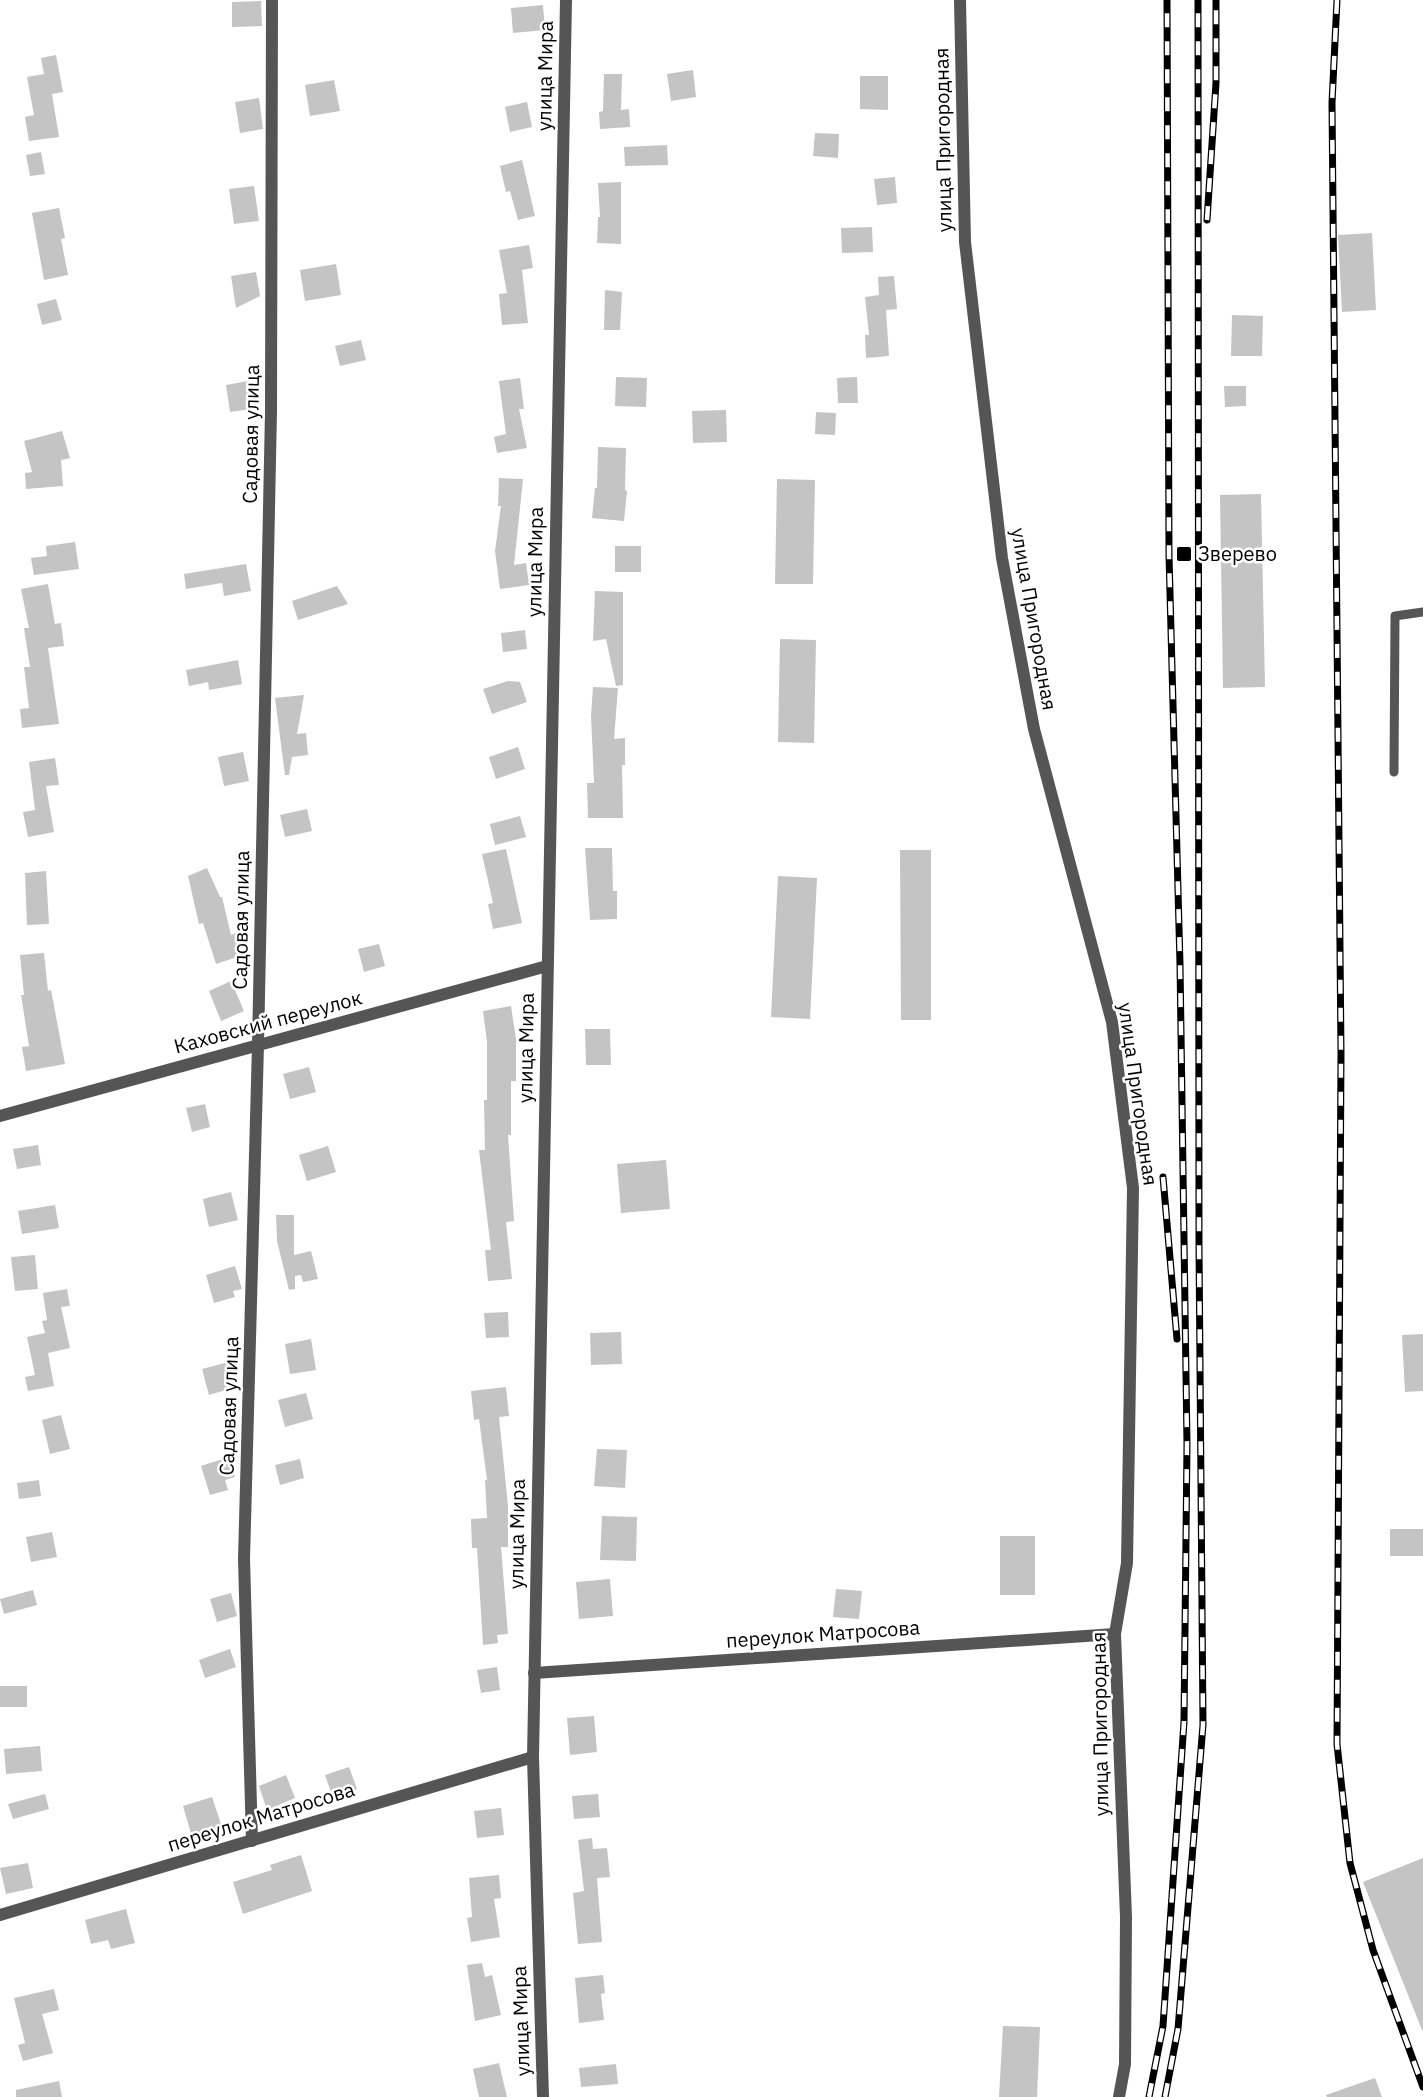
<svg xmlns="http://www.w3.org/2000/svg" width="1423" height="2097" font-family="'IBM Plex Sans',sans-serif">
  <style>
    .building { fill: #c4c4c4 }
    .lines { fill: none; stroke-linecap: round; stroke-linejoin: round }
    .service { stroke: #555; stroke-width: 9 }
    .minor { stroke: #555; stroke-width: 12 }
    .rail-casing { stroke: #000; stroke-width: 7 }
    .rail { stroke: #fff; stroke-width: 4.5; stroke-dasharray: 14; stroke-linecap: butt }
    .poi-dot { fill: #000; stroke: #fff; stroke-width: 2 }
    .labels { text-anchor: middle; stroke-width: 5; stroke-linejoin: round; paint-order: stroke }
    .street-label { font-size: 20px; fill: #000; stroke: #fff }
    .poi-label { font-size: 20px; fill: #000; stroke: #fff; text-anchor: start }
  </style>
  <rect width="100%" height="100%" fill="#fff"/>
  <!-- building -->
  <g class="building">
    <polygon points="261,1 262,26 232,27 232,2"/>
    <polygon points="543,5 545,30 513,33 511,8"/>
    <polygon points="56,55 63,92 52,94 59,137 29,141 25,117 34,115 27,77 44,74 41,58"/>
    <polygon points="693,70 696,97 671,101 667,74"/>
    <polygon points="604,74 622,74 621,110 629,109 630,127 600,129 599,112 603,111"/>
    <polygon points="860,76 888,76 888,110 860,109"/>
    <polygon points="334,80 340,111 310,116 305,85"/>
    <polygon points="259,98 263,129 240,133 235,102"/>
    <polygon points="527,102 532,127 510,132 505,107"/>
    <polygon points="815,133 839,134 838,158 813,156"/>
    <polygon points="667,145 668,165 625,166 624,147"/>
    <polygon points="41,152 45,174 30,176 26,155"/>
    <polygon points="522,160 535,216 518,220 510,191 506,192 500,166"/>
    <polygon points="895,177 897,203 877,205 874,179"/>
    <polygon points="621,182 621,244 597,243 598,217 600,217 598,183"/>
    <polygon points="254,186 259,221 234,224 229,189"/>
    <polygon points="59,208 65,238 61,239 68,275 44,280 32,213"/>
    <polygon points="872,227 873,252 842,253 841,228"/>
    <polygon points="1372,233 1376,310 1342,312 1338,235"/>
    <polygon points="529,245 533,268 522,270 528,323 502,325 499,294 507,293 499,250"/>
    <polygon points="336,264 341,295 305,301 300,270"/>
    <polygon points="256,272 260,296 236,308 231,276"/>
    <polygon points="894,276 897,309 886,310 889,356 866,358 865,335 869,335 865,297 879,295 878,277"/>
    <polygon points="605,290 622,292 620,330 604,330"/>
    <polygon points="56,299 62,320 42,325 37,304"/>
    <polygon points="1232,315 1263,316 1262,356 1231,356"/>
    <polygon points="361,340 366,360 340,366 335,346"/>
    <polygon points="616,377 647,378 646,407 615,406"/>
    <polygon points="857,377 858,403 838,403 837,378"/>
    <polygon points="520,378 524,409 519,409 527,448 497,453 494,437 506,434 499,381"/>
    <polygon points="254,380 258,408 230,412 226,385"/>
    <polygon points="1224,386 1246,386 1246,406 1225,407"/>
    <polygon points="726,410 727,442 693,443 692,411"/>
    <polygon points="816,412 836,413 835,435 815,434"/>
    <polygon points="62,431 70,458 61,460 63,486 26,489 25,473 32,472 24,441"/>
    <polygon points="598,447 626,448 625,490 627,491 624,521 592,518 595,488 597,488"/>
    <polygon points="499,478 523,479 514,565 526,563 529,585 500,589 495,551 501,506 498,506"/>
    <polygon points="777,479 815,480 813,584 775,584"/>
    <polygon points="1261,494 1265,687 1223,688 1220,495"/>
    <polygon points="75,542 79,569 34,575 31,558 47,556 46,546"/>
    <rect x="615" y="546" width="26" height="26"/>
    <polygon points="246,564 251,591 224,596 222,583 186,589 184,574"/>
    <polygon points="48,584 55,624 61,623 64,646 48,648 59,724 22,728 20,709 29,708 24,667 30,667 24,628 29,628 21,589"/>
    <polygon points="337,586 348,604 298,620 292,601"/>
    <polygon points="595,591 623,592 623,685 616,686 606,639 593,641"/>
    <polygon points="525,630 527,649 503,652 501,633"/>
    <polygon points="780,639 816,640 814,743 778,742"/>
    <polygon points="238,660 242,684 209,690 208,682 189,686 186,670"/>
    <polygon points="508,681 520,682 527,702 492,714 483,689"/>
    <polygon points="593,687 618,688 614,739 625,738 625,765 622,765 623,818 588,818 587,783 594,783 591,716"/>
    <polygon points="304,695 297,734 306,733 308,755 292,757 289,775 285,775 275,698"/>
    <polygon points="518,747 525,769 496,779 489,757"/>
    <polygon points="243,752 249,781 224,786 218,757"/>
    <polygon points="55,758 59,785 46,786 54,832 28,837 23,812 35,810 29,762"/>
    <polygon points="307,809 312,831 285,837 280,815"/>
    <polygon points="520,816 526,837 495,845 490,824"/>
    <polygon points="585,848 612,848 613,891 617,891 617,919 590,920"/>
    <polygon points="506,849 522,923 493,929 488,904 493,903 482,854"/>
    <polygon points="900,850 931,850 931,1020 901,1020"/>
    <polygon points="207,868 220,897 222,897 231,935 236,933 243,955 216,964 203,923 199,924 188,876"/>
    <polygon points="46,871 49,924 27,925 25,873"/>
    <polygon points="778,876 817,878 810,1019 771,1017"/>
    <polygon points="379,944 385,966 364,972 358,949"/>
    <polygon points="44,953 48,991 51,990 65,1064 26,1071 22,1047 29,1046 21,995 24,995 20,955"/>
    <polygon points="231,981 244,1011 221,1021 209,991"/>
    <polygon points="511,1006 516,1039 516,1081 511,1081 511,1135 508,1135 514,1221 506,1222 512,1279 488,1281 485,1250 491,1250 479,1150 485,1150 484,1100 487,1100 487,1042 483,1011"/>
    <polygon points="585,1029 610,1029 611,1065 586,1065"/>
    <polygon points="309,1067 316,1092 290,1099 283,1074"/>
    <polygon points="205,1104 210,1127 192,1132 186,1108"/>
    <polygon points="38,1145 41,1165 17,1169 13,1149"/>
    <polygon points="328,1146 336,1172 307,1181 299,1155"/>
    <polygon points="666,1160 670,1209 621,1213 617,1164"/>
    <polygon points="231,1192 238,1220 209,1227 203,1199"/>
    <polygon points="55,1205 59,1228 22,1234 18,1211"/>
    <polygon points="276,1215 294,1215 294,1255 311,1251 318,1279 303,1282 301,1275 295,1276 295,1289 289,1290 277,1241"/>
    <polygon points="35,1255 38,1289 15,1291 11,1257"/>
    <polygon points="235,1266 242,1289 233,1291 235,1297 214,1303 206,1275"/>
    <polygon points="67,1289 70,1306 61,1307 70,1348 48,1353 54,1386 28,1391 25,1377 35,1375 27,1337 45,1333 42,1321 47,1320 43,1293"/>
    <polygon points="508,1312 509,1337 486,1338 484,1313"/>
    <polygon points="621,1332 622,1364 591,1365 590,1333"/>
    <polygon points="1423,1334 1423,1391 1405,1392 1402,1335"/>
    <polygon points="311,1339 316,1370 290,1374 285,1344"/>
    <polygon points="229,1362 236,1387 209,1395 202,1369"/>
    <polygon points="506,1387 509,1416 499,1417 508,1506 508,1547 501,1547 508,1634 497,1635 498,1643 483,1645 477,1548 472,1548 471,1519 487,1518 485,1480 487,1480 479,1419 474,1420 471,1391"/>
    <polygon points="306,1393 313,1419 285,1427 278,1400"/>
    <polygon points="61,1415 70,1449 50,1454 42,1420"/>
    <polygon points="597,1449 627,1450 625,1488 594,1486"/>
    <polygon points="229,1457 235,1477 225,1480 228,1490 210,1495 201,1466"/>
    <polygon points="300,1459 304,1478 280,1485 275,1465"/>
    <polygon points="39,1480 41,1496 19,1499 17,1483"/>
    <polygon points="602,1516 637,1517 636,1561 600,1560"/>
    <rect x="1390" y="1529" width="33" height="27"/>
    <polygon points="52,1532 57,1557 31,1562 26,1537"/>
    <rect x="1000" y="1536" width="35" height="59"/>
    <polygon points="610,1579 613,1616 579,1619 576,1582"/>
    <polygon points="836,1589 862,1591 859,1619 833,1617"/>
    <polygon points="33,1590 37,1605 4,1614 0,1599"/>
    <polygon points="231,1593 237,1616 217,1622 210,1599"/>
    <polygon points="230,1649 236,1667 205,1678 199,1660"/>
    <polygon points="497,1667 500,1690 481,1693 477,1670"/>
    <rect x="0" y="1686" width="27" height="21"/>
    <polygon points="594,1716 597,1752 570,1755 567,1718"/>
    <polygon points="40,1746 42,1771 6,1774 4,1749"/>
    <polygon points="349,1767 357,1789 333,1798 325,1775"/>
    <polygon points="286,1775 295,1798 267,1810 259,1786"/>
    <polygon points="45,1794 49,1809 13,1819 8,1804"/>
    <polygon points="598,1794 600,1817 574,1819 572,1796"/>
    <polygon points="212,1797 222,1827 192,1837 183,1806"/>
    <polygon points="501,1808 504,1835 477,1838 474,1811"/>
    <polygon points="592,1838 593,1849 607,1848 610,1877 597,1878 602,1942 578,1944 573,1893 584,1891 578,1840"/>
    <polygon points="301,1855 312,1891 243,1914 233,1882 272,1870 270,1865"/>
    <polygon points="1423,1858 1423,2030 1422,2030 1363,1882"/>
    <polygon points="28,1863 33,1888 6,1894 0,1868"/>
    <polygon points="499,1875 501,1898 494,1899 500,1937 471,1942 467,1918 472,1917 469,1878"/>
    <polygon points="126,1909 135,1943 111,1949 108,1940 91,1944 85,1920"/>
    <polygon points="482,1963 485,1977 492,1975 501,2015 475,2021 467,1965"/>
    <polygon points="603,1975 605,1993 601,1994 604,2020 579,2023 575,1978"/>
    <polygon points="54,1989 59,2010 42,2014 53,2053 23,2061 18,2045 25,2043 14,1998"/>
    <polygon points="1003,2026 1040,2027 1037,2097 999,2097"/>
    <polygon points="499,2063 507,2097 479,2097 473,2069"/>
    <polygon points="616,2064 618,2084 581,2087 579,2068"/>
    <polygon points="1375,2078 1382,2097 1327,2097 1326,2095"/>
    <polygon points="59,2081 62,2097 16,2097 16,2090"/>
  </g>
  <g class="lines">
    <!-- service -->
    <polyline class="service" points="1394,772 1395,616 1423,612"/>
    <!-- minor -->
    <g class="minor">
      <polyline points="960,0 965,242 1002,558 1034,729 1112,1022 1133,1188 1127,1563 1115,1634 1126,1917 1125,2064 1119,2097"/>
      <polyline points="0,1116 547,966"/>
      <polyline points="534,1673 1115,1634"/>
      <polyline points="252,1841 244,1559 258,1045 271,411 272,0"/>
      <polyline points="0,1915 533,1757"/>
      <polyline points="543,2097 533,1757 566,0"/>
    </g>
    <!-- rail casing -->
    <g class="rail-casing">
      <g id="rail">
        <polyline points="1337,0 1332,103 1341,1054 1337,1744 1350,1863 1373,1950 1423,2087"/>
        <polyline points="1207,220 1216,83 1216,0"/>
        <polyline points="1163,1177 1177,1339"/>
        <polyline points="1149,2097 1163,2026 1184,1722 1187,1444 1180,964 1169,556 1167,0"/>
        <polyline points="1165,2097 1178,2029 1203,1725 1199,1246 1198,0"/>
      </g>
    </g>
    <!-- rail -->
    <use href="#rail" class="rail"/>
  </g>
  <!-- markers -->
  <rect class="poi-dot" x="1176" y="546" width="16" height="16" rx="3"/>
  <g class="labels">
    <!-- street labels -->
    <g class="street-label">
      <text transform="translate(545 76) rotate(-89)" y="7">улица Мира</text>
      <text transform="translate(943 140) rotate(-91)" y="7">улица Пригородная</text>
      <text transform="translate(251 434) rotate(-89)" y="7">Садовая улица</text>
      <text transform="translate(535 562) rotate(-89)" y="7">улица Мира</text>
      <text transform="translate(1034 619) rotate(80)" y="7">улица Пригородная</text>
      <text transform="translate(241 920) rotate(-89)" y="7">Садовая улица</text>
      <text transform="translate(268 1022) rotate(-15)" y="7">Каховский переулок</text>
      <text transform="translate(526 1048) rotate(-89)" y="7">улица Мира</text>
      <text transform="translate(1138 1094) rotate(82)" y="7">улица Пригородная</text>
      <text transform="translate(229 1406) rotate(-88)" y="7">Садовая улица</text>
      <text transform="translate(517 1534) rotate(-89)" y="7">улица Мира</text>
      <text transform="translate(823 1634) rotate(-4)" y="7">переулок Матросова</text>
      <text transform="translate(1100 1724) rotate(-91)" y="7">улица Пригородная</text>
      <text transform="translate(261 1817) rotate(-17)" y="7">переулок Матросова</text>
      <text transform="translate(521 2021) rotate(-92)" y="7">улица Мира</text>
    </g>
    <!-- poi labels -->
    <g class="poi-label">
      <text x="1198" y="561">Зверево</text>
    </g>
  </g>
</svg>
